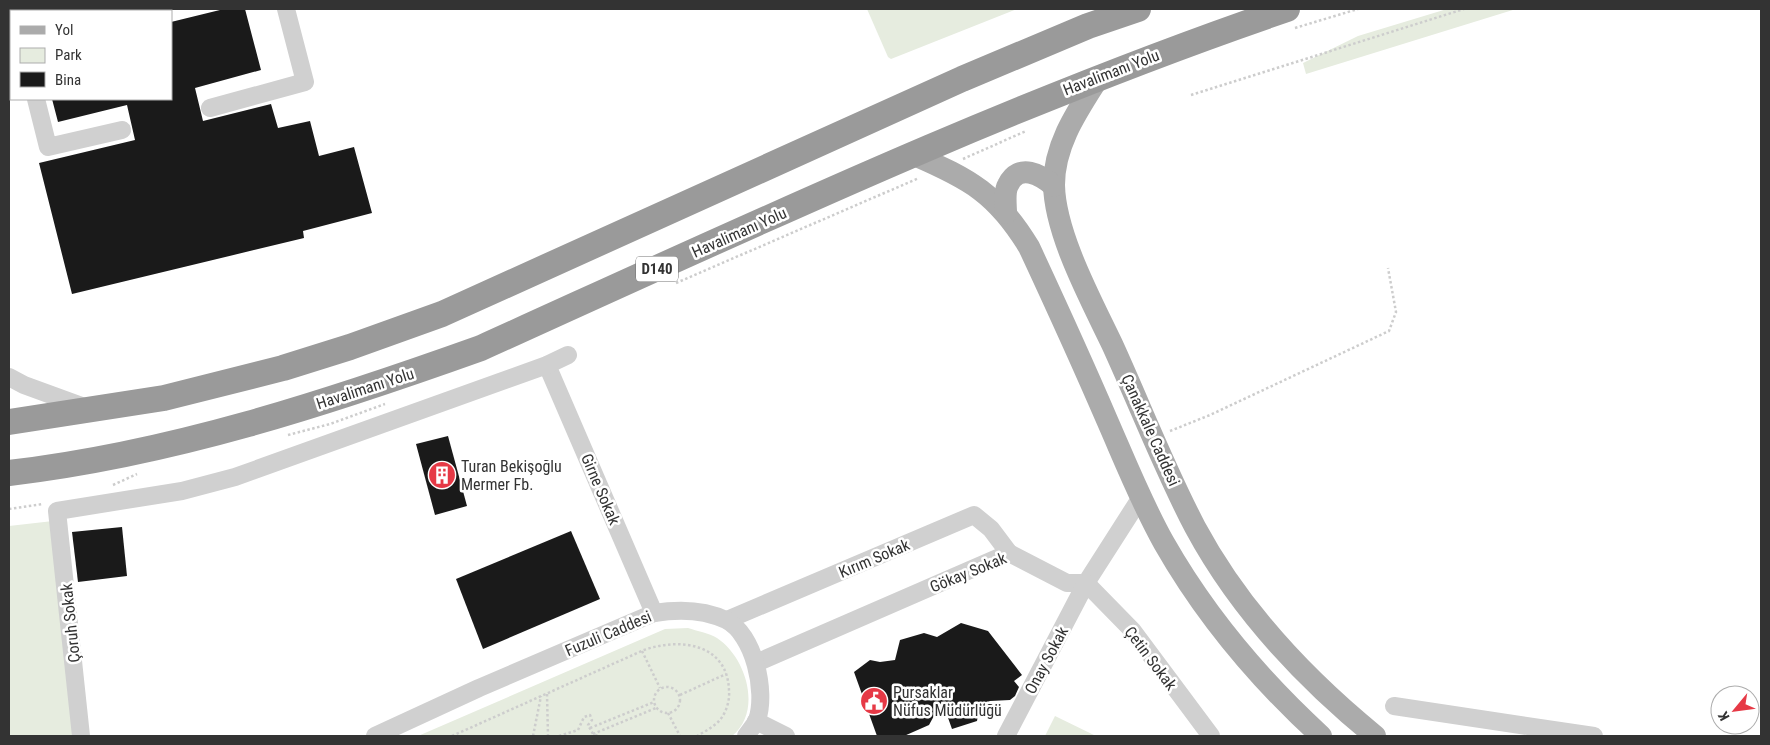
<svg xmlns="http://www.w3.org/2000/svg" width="1770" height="745" font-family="'Roboto Condensed',sans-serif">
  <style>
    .green { fill: #e6ecdf }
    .building { fill: #1a1a1a }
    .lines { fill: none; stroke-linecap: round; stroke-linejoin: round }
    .path { stroke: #cdcdcd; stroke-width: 2.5; stroke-dasharray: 2.5 2.5; stroke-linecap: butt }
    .minor { stroke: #d0d0d0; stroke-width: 18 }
    .major { stroke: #ababab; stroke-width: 22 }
    .highway { stroke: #9a9a9a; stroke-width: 26 }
    .labels { text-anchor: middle; stroke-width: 5; stroke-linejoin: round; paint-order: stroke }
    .shield { fill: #fff; stroke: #707070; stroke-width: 1 }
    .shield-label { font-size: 15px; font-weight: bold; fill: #333 }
    .street-label { font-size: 16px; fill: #333; stroke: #fff }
    .poi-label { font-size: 16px; fill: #333; stroke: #fff; text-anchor: start }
  </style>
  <rect width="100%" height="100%" fill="#fff"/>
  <!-- green -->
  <g class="green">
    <polygon points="867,9 1017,9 891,59 888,57"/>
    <polygon points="1447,9 1516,9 1306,74 1303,63 1358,36"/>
    <polygon points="53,521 74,736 9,736 9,526"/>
    <path d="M688 628C697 631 709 633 717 638 746 657 763 711 732 736H418L665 629Z"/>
    <polygon points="1055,716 1096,736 1045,736"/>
  </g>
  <!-- building -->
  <g class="building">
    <polygon points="224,9 245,9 261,70 195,88 203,121 271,104 278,128 310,121 319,156 354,147 372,213 303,231 304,238 72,294 39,163 135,140 127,105 58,122 52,99 171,99 171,22"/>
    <polygon points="448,436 467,506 435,515 416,444"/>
    <polygon points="122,527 127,576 78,582 72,532"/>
    <polygon points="571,531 600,599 483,649 456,579"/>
    <polygon points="961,623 988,631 1022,675 1014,681 1019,687 1015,696 1010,700 990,701 979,709 977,721 952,729 942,701 929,725 904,736 877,736 854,672 870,660 880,662 895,660 900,640 924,633 937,637"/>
  </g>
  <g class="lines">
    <!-- path -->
    <g class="path">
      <polyline points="1295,28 1358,9"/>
      <polyline points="1191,95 1464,9"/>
      <polyline points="963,159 1026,131"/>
      <polyline points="676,283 919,178"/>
      <polyline points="1170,431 1210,415 1389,331 1396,312 1388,268"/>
      <polyline points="288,435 330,424 385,404"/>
      <polyline points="113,485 137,474"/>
      <polyline points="9,509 43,504"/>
      <polyline points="642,651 660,688"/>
      <circle cx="667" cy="700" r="13"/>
      <polyline points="547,694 548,736"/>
      <polyline points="680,695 726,674"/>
      <polyline points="668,713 680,736"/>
      <polyline points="590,728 654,702"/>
      <polyline points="593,734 656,708"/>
      <path d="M452 736 644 650C681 637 728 644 729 691 730 702 725 716 717 723 711 728 704 732 697 736"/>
      <polyline points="533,736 541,696"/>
      <polyline points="559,736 578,730 584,717 590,715 592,720 588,725 593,734 598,736"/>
    </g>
    <!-- minor -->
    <g class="minor">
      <polyline points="15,9 15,11"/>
      <polyline points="36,99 48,147 122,130"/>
      <polyline points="210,108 305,82 286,9"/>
      <polyline points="547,365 654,613"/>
      <polyline points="9,377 24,385 87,408"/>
      <polyline points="727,620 974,515 991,529 1009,553"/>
      <polyline points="756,663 1009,553 1067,583 1086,583 1141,497"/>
      <polyline points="1394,706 1594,736"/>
      <polyline points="756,721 786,736"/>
      <polyline points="81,736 57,511 182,491 235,477 547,365 568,355"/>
      <path d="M375 736 479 688 654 613C678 609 703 609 726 620 754 634 767 692 757 720 754 726 749 731 746 736"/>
      <polyline points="1006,736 1086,583 1132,630 1211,736"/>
    </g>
    <!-- major -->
    <g class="major">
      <path d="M1099 77C1078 110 1054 144 1054 185 1055 234 1091 300 1112 344 1140 405 1164 468 1195 527 1239 609 1304 678 1375 736"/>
      <path d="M914 155C970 179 997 194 1029 247 1056 305 1082 362 1107 420 1125 461 1142 504 1164 543 1205 615 1261 681 1321 736"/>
      <path d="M1006 213C1006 205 1004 192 1008 185 1019 162 1041 175 1054 186"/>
    </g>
    <!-- highway -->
    <g class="highway">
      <polyline points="9,422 164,398 283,368 350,347 442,314 962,79 1088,26 1138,9"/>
      <path d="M9 473C171 454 327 403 481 348 746 228 1011 103 1287 9"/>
    </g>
  </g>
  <!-- icons -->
  <defs>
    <g id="building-disc" transform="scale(1.4375)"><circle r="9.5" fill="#e63946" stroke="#fff"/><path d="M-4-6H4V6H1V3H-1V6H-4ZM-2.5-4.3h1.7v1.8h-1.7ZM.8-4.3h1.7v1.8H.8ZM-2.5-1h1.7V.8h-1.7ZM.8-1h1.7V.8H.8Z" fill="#fff"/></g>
    <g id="civic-disc" transform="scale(1.4375)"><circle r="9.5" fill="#e63946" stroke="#fff"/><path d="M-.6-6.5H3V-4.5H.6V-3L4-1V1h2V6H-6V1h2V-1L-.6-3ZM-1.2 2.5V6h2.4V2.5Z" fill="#fff"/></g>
  </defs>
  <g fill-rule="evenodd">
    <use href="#building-disc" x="442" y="475"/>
    <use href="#civic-disc" x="874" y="701"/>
  </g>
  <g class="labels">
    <!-- shield labels -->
    <rect class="shield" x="636" y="256.5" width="42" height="25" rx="4"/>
    <g class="shield-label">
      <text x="657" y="274">D140</text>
    </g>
    <!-- street labels -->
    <g class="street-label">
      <text transform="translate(1111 72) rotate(-21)" y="6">Havalimanı Yolu</text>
      <text transform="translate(739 232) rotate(-24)" y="6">Havalimanı Yolu</text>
      <text transform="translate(365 388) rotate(-18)" y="6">Havalimanı Yolu</text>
      <text transform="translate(1151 430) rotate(66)" y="6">Çanakkale Caddesi</text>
      <text transform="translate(601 489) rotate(67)" y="6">Girne Sokak</text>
      <text transform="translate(874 558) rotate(-23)" y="6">Kırım Sokak</text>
      <text transform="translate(968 572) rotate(-22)" y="6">Gökay Sokak</text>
      <text transform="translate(70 623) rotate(-96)" y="6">Çoruh Sokak</text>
      <text transform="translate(608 633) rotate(-23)" y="6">Fuzuli Caddesi</text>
      <text transform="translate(1151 658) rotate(53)" y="6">Çetin Sokak</text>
      <text transform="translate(1046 660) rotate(-62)" y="6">Onay Sokak</text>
    </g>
    <!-- poi labels -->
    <g class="poi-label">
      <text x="461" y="472">Turan Bekişoğlu<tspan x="461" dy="18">Mermer Fb.</tspan></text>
      <text x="893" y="698">Pursaklar<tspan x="893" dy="18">Nüfus Müdürlüğü</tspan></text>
    </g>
  </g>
  <!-- border -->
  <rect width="1770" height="745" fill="none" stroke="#333333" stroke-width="20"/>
  <!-- legend -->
  <rect x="10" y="10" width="162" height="90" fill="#ffffff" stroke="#adadad"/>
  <rect x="20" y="26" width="25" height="8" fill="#ababab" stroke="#adadad"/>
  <text x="55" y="35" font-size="15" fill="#333333">Yol</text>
  <rect x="20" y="48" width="25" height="15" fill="#e6ecdf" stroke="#adadad"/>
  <text x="55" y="60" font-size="15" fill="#333333">Park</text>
  <rect x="20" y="72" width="25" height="15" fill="#1a1a1a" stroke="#adadad"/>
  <text x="55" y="85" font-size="15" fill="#333333">Bina</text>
  <!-- north arrow -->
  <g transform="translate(1735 710) rotate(241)"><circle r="24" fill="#ffffff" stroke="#adadad"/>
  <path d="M0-4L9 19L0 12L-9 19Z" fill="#e63946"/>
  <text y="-8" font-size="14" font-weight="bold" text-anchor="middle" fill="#333333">K</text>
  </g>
</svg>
